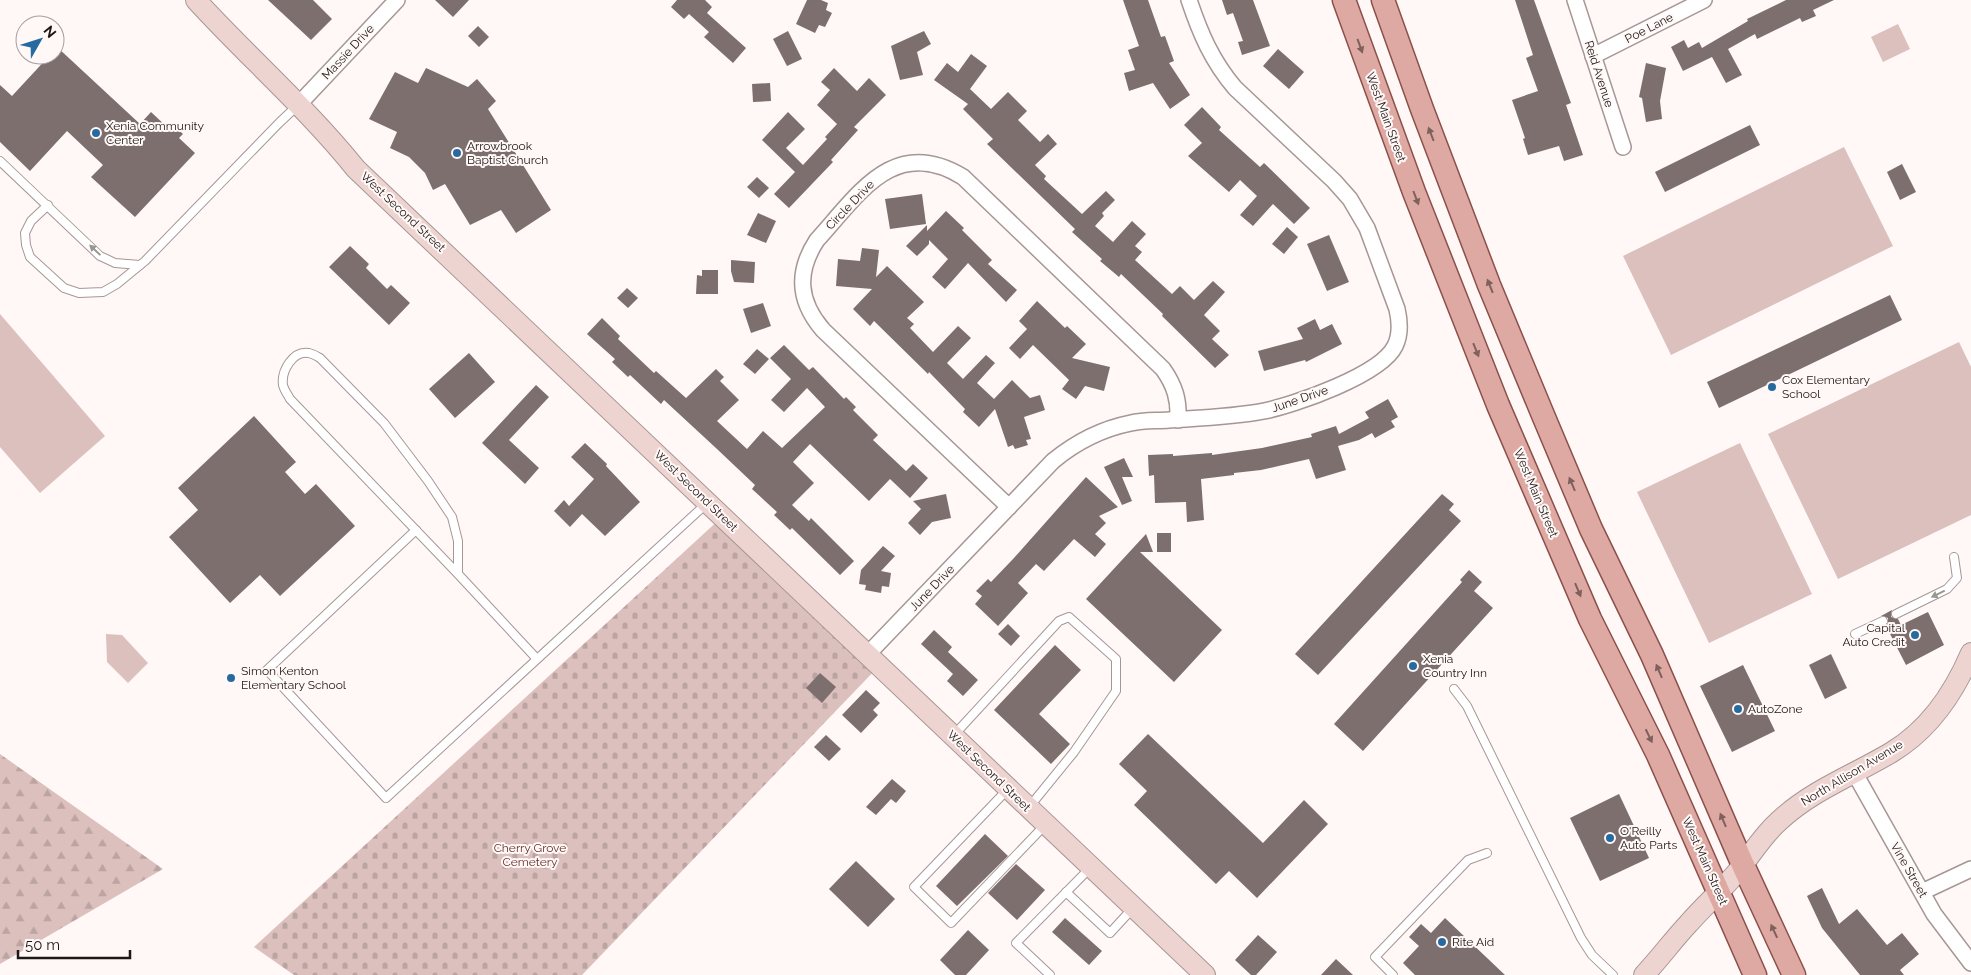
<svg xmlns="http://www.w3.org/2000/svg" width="1971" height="975" font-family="Raleway,sans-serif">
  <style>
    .green { fill: #dbc0bd }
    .forest { fill: url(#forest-firs) }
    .cemetery { fill: url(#cemetery-stones) }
    .building { fill: #7d6f6d }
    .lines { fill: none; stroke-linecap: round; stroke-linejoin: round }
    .lane-casing { stroke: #a69795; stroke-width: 10 }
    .street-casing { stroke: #a69795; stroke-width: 18 }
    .secondary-casing { stroke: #a69795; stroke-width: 22 }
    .primary-casing { stroke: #8c504a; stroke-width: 25 }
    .lane { stroke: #fff; stroke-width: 8 }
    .street { stroke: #fff; stroke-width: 15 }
    .secondary { stroke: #eed4d1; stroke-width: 20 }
    .primary { stroke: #dea9a3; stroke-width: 22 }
    .oneway { fill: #7e605c }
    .oneway2 { fill: #999796 }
    .poi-dot { fill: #276aa0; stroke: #fff8f7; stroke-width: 2 }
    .labels { text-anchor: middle; stroke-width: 4; stroke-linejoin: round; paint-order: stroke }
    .street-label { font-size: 12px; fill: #1d1716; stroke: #fff8f7 }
    .poi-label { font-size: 12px; fill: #1d1716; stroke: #fff8f7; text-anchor: start }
    .park-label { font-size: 12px; fill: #642f2a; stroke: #fff8f7 }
  </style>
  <defs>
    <pattern id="forest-firs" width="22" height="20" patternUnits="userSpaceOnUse" patternTransform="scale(1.25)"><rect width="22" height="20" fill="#dbc0bd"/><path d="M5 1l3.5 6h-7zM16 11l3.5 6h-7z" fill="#bca4a2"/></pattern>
    <pattern id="cemetery-stones" width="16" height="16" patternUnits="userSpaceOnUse" patternTransform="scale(1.25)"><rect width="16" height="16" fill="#dbc0bd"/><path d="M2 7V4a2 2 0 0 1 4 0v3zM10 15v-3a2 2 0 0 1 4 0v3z" fill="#bca4a2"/></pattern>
  </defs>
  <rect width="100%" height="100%" fill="#fff8f7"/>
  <!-- green -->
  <g class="green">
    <polygon points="1898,24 1910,49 1883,62 1871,37"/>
    <polygon points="1844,147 1893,246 1671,355 1623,256"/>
    <polygon points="0,314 105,436 40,493 0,447"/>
    <polygon points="1959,342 1971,367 1971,515 1838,579 1768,434"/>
    <polygon points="1740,443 1812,594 1709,643 1637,492"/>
    <polygon points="106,634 122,635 148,663 128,683 107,662"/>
  </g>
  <!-- forest -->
  <polygon class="forest" points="0,754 163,869 0,964"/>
  <!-- cemetery -->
  <polygon class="cemetery" points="722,517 879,666 582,975 294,975 254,947"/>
  <!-- building -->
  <g class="building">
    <polygon points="268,0 313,0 332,19 311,40"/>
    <polygon points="435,0 469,0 453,17"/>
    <polygon points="677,0 705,0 712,7 707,13 746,48 733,63 704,37 709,32 689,14 684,19 671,7"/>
    <polygon points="807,0 821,0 828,3 826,10 832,13 825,27 819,25 815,33 796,24"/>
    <polygon points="1123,0 1148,0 1161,37 1165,36 1174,61 1169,63 1190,95 1170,109 1153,83 1129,91 1124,73 1135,70 1128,50 1139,46"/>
    <polygon points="1222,0 1253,0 1270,46 1242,55 1238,42 1243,41 1233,13 1227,15"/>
    <polygon points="1515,0 1534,0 1571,103 1566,105 1583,155 1564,161 1559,146 1528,155 1523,139 1525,138 1512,100 1538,91 1526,58 1533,55"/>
    <polygon points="1786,0 1834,0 1813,10 1816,16 1802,22 1800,18 1757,39 1755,34 1728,49 1742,75 1726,83 1712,57 1683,71 1671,47 1684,40 1688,48 1699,42 1702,48 1748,21 1747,19"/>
    <polygon points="478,26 489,37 479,47 468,36"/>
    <polygon points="788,31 802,59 787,66 773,39"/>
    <polygon points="924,31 931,44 917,52 923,75 900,80 891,46"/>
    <polygon points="57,47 140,124 151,112 167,127 171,123 183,134 179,138 195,153 135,217 91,177 103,165 67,131 30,171 0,142 0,85 12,96 50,55 55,55 55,50"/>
    <polygon points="1278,49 1304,72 1289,89 1263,66"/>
    <polygon points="971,54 987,66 970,89 991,109 1008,92 1027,111 1018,120 1040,142 1048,134 1057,144 1035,165 1046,176 1044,179 1082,214 1106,191 1115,200 1102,213 1104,216 1095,226 1113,242 1132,221 1146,234 1135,246 1142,252 1135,260 1172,294 1180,286 1194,300 1213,281 1225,292 1204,315 1220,331 1212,339 1229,355 1215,368 1162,316 1163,314 1121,274 1119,277 1100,261 1102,259 1072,232 1075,229 987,144 993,139 963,109 968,104 934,80 947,63 958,72"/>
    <polygon points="1646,63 1666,68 1660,101 1662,119 1646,122 1642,98 1639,97"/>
    <polygon points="426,68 468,87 477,79 496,101 488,109 551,210 516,233 501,210 470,225 445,184 433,190 425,173 409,157 390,148 397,132 369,119 395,72 418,83"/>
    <polygon points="834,68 857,91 869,78 886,95 854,127 858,130 831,160 833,162 789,208 774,194 795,172 762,140 788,112 805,129 786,148 803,165 827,139 825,137 837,124 817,105 830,90 821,82"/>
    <polygon points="770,83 771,101 753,102 752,84"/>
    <polygon points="1202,107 1221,127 1219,130 1260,167 1264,163 1310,208 1294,224 1273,204 1253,226 1240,215 1257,196 1240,180 1229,192 1188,156 1202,143 1184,125"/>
    <polygon points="1750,125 1760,145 1665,192 1655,172"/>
    <polygon points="1902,164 1916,192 1900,200 1887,172"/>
    <polygon points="757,177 769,188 759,198 747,187"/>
    <polygon points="922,194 926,224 890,229 885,199"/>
    <polygon points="946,211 964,228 962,230 992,260 988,264 1017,290 1006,302 968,263 945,289 932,277 948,259 929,240 929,244 917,256 906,246 927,225 927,231"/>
    <polygon points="758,213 776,221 766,243 747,235"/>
    <polygon points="1287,227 1298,237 1284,254 1272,244"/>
    <polygon points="1329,235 1349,282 1327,291 1307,244"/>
    <polygon points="350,246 369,264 366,268 387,289 391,285 410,303 389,325 329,267"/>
    <polygon points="862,248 879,250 876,277 887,266 924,302 907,318 914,324 910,328 933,352 958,326 971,338 947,363 963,379 986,355 995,363 977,383 994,399 1012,380 1030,398 1040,395 1045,410 1024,417 1031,439 1026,440 1028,445 1015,449 1013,445 1008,447 995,409 979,427 963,412 965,409 929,372 928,374 874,321 870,326 853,309 872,289 836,286 838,259 860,261"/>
    <polygon points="731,260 755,262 754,283 734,282 731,271"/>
    <polygon points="702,270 718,270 718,294 696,294 697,275 702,276"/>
    <polygon points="627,288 638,298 628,308 617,298"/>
    <polygon points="1890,295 1902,320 1719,408 1707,382"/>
    <polygon points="1037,301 1065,328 1067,326 1086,344 1072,358 1110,367 1104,391 1085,386 1076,399 1062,389 1069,380 1033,345 1020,359 1009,348 1027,329 1019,321"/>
    <polygon points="763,303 771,326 751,333 743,309"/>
    <polygon points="602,318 620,336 618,339 654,373 656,371 686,398 716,369 724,377 720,381 739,400 717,421 747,449 763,431 782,448 825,407 807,388 784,412 771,400 791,379 770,358 784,345 809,370 813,367 844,399 846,397 856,407 853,410 878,435 873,440 906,471 913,464 928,478 910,498 890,479 869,501 810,444 793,462 814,483 792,505 809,521 811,518 854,561 840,575 792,528 790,530 774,515 777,512 752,489 755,485 717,449 664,400 661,404 630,375 628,377 612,362 615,359 587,334"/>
    <polygon points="1315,319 1320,330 1332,324 1342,344 1306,362 1305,360 1264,371 1258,351 1303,339 1297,328"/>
    <polygon points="757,349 769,359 755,374 743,364"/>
    <polygon points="469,353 495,382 455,418 429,389"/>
    <polygon points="536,385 549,397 509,440 539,468 525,484 482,443"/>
    <polygon points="1388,399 1398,417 1391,421 1395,427 1375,438 1372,433 1359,440 1338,446 1346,470 1316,479 1309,459 1261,470 1234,473 1234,475 1201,479 1204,520 1187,522 1186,502 1155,503 1154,475 1149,476 1148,455 1173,454 1173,456 1212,453 1212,455 1262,448 1312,437 1311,434 1336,426 1339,434 1369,418 1365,412"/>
    <polygon points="254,416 296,462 285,472 305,494 316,484 355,526 280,596 260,575 230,603 169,537 198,510 178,488"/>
    <polygon points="585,443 607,464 606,466 640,502 605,536 582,514 570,527 554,511 564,500 569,506 594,479 571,457"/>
    <polygon points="1124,458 1133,477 1122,477 1132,501 1122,505 1104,467"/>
    <polygon points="1086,477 1118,507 1099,516 1106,523 1095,534 1106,544 1095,557 1074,539 1044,571 1036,564 1018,583 1028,593 998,626 975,604 982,596 976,591 988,579 991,582 1013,559"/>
    <polygon points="946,494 951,518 932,522 920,535 908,523 921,509 913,501"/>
    <polygon points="1442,494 1454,504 1449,510 1461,521 1318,675 1295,654"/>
    <rect x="1157" y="533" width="14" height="19"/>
    <polygon points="1146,534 1153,552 1140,552 1222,630 1174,682 1086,599"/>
    <polygon points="883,546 895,556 881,571 891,573 889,587 882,586 881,593 865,590 866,585 859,584 861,570"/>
    <polygon points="1469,570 1482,582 1474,591 1493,608 1363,751 1334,724 1462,582 1460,580"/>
    <polygon points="1892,610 1891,617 1898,619 1901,625 1928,612 1944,645 1906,665 1886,626 1888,622 1888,618 1881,616"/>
    <polygon points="1008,624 1020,636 1011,646 998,634"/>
    <polygon points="934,630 952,647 948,652 978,680 963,696 947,681 953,674 921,644"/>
    <polygon points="1055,645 1081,670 1039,714 1070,744 1051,764 994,710"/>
    <polygon points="1831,654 1847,688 1825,699 1809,665"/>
    <polygon points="1743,665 1775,731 1732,752 1700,686"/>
    <polygon points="820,673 836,687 822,703 806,688"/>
    <polygon points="866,690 880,703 873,710 878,715 861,733 842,715"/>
    <polygon points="1148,734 1263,843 1304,800 1328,824 1257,898 1229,871 1216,884 1134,805 1147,791 1119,764"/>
    <polygon points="826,735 841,749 829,761 814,747"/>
    <polygon points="892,779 906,791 896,803 891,799 876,815 866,807"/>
    <polygon points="1619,794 1649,858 1600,881 1570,818"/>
    <polygon points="985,834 1008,856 957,906 936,886"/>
    <polygon points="856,861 895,899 868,927 829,889"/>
    <polygon points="1016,864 1045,890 1017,920 988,893"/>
    <polygon points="1822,888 1839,924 1857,909 1887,945 1902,933 1919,954 1900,970 1904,975 1860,975 1822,928 1807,896"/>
    <polygon points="1065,918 1102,951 1089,965 1052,932"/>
    <polygon points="1445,918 1505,975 1415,975 1403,963 1419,946 1409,937 1421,924 1431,933"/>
    <polygon points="968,930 989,950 966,975 955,975 940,960"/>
    <polygon points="1258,935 1277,952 1256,975 1251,975 1235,960"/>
    <polygon points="1336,959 1353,975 1321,975"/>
  </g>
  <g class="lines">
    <!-- lane casing -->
    <g class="lane-casing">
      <g id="lane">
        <polyline points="0,161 100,256 115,263 140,265"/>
        <polyline points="48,205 31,221 25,233 26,245 30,257 64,288 79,293 103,292 117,284 145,261 279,123 298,105"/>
        <polyline points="416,530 267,670 386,798 706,504"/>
        <path d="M458 574 290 399C288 395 284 390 283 385 281 371 293 350 309 353 313 354 317 356 320 358L384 423 428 481 452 517 458 541V574L537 659"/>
        <polyline points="1896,614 1947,589 1957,578 1954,557"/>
        <polyline points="1855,634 1883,621"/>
        <polyline points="1454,689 1467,706 1581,938 1592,955 1613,975"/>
        <polyline points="954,735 1059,621 1069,617 1116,659 1116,691 1074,752 1030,806"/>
        <polyline points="1008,789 914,887 951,923 1045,825"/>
        <polyline points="1066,892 1110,933 1133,908"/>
        <polyline points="1050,975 1016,943 1090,868"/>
        <polyline points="1393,975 1375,957 1468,860 1487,853"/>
      </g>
    </g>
    <!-- street casing -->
    <g class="street-casing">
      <g id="street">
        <polyline points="1575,0 1623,147"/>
        <polyline points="1593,56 1704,0"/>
        <polyline points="299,104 397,0"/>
        <path d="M1009 507 823 330C798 301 796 272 817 240 859 194 894 135 963 177L1163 369C1175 386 1179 400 1178 420"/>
        <path d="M867 655 1053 461C1076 442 1101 429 1131 423 1143 420 1156 421 1169 420 1200 418 1233 417 1264 411 1294 405 1381 375 1395 346 1401 334 1400 322 1397 309L1367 228 1350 199 1334 181 1235 88C1212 61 1200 33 1189 0"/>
        <polyline points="1854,772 1934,914 1971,963"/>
        <polyline points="1922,892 1971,869"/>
      </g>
    </g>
    <!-- secondary casing -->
    <g class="secondary-casing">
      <g id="secondary">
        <path d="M196 0C248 57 307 108 356 169L1205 975"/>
        <path d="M1644 975C1660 958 1673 940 1689 923 1705 905 1723 889 1738 871 1752 854 1762 836 1779 821 1812 790 1854 775 1892 752 1930 729 1954 693 1971 653"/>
      </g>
    </g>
    <!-- primary casing -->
    <g class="primary-casing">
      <g id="primary">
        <polyline points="1344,0 1414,192 1498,405 1590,619 1658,755 1755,975"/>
        <polyline points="1383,0 1422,109 1489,285 1543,415 1591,529 1652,655 1743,865 1794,975"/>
      </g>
    </g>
    <!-- lane -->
    <use href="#lane" class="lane"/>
    <!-- street -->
    <use href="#street" class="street"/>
    <!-- secondary -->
    <use href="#secondary" class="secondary"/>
    <!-- primary -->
    <use href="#primary" class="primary"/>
  </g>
  <!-- one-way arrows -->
  <defs><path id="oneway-solid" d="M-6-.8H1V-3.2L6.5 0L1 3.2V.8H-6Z" transform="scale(1.25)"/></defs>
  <g class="oneway">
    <use href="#oneway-solid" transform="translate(1360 46) rotate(70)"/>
    <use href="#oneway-solid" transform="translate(1431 134) rotate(-111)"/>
    <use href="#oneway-solid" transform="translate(1416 198) rotate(69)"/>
    <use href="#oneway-solid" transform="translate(1490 286) rotate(-112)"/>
    <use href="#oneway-solid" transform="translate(1476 350) rotate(68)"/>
    <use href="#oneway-solid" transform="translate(1572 484) rotate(-113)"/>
    <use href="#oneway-solid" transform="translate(1578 590) rotate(67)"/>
    <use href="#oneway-solid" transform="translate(1659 671) rotate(-113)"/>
    <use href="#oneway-solid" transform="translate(1649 736) rotate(64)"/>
    <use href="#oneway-solid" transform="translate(1723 820) rotate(-113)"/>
    <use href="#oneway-solid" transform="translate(1774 931) rotate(-115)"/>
  </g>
  <g class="oneway2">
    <use href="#oneway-solid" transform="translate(95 250) rotate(-137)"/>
    <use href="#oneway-solid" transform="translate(1938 594) rotate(154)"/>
  </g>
  <!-- markers -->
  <g class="poi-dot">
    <circle cx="96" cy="133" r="5"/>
    <circle cx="457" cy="153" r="5"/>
    <circle cx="1772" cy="387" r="5"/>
    <circle cx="1915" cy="635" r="5"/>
    <circle cx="1413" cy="666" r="5"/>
    <circle cx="231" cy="678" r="5"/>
    <circle cx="1738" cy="709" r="5"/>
    <circle cx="1610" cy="838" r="5"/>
    <circle cx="1442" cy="942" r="5"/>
  </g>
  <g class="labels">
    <!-- street labels -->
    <g class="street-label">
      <text transform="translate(1649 28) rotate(-27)" y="4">Poe Lane</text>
      <text transform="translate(348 52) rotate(-47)" y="4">Massie Drive</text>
      <text transform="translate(1599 74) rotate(72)" y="4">Reid Avenue</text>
      <text transform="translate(1386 117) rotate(70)" y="4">West Main Street</text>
      <text transform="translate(850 205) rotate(-46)" y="4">Circle Drive</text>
      <text transform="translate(403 212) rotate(43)" y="4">West Second Street</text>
      <text transform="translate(1300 399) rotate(-19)" y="4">June Drive</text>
      <text transform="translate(696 491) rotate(44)" y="4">West Second Street</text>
      <text transform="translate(1536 493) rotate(67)" y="4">West Main Street</text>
      <text transform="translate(932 588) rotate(-46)" y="4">June Drive</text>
      <text transform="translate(989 771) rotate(44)" y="4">West Second Street</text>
      <text transform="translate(1852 773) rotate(-31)" y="4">North Allison Avenue</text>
      <text transform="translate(1705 861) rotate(66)" y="4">West Main Street</text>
      <text transform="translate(1909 870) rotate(60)" y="4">Vine Street</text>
    </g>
    <!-- poi labels -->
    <g class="poi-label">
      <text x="106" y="130">Xenia Community<tspan x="106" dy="14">Center</tspan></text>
      <text x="467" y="150">Arrowbrook<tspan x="467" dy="14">Baptist Church</tspan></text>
      <text x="1782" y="384">Cox Elementary<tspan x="1782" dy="14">School</tspan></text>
      <text x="1905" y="632" text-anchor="end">Capital<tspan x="1905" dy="14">Auto Credit</tspan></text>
      <text x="1423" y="663">Xenia<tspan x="1423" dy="14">Country Inn</tspan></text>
      <text x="241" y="675">Simon Kenton<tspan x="241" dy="14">Elementary School</tspan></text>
      <text x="1748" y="713">AutoZone</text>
      <text x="1620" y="835">O'Reilly<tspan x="1620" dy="14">Auto Parts</tspan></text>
      <text x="1452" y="946">Rite Aid</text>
    </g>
    <!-- park labels -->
    <g class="park-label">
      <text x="530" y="852">Cherry Grove<tspan x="530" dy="14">Cemetery</tspan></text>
    </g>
  </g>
  <!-- north arrow -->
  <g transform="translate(40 40) rotate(51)"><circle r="24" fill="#fff8f7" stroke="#a59e9d"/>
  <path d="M0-4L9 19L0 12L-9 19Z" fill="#276aa0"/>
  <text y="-8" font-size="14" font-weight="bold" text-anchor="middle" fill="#1d1716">N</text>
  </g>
  <!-- scale -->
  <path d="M18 950v8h112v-8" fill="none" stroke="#1d1716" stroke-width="2.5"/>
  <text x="25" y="950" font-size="15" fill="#1d1716" stroke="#fff8f7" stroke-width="4" paint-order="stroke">50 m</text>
</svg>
